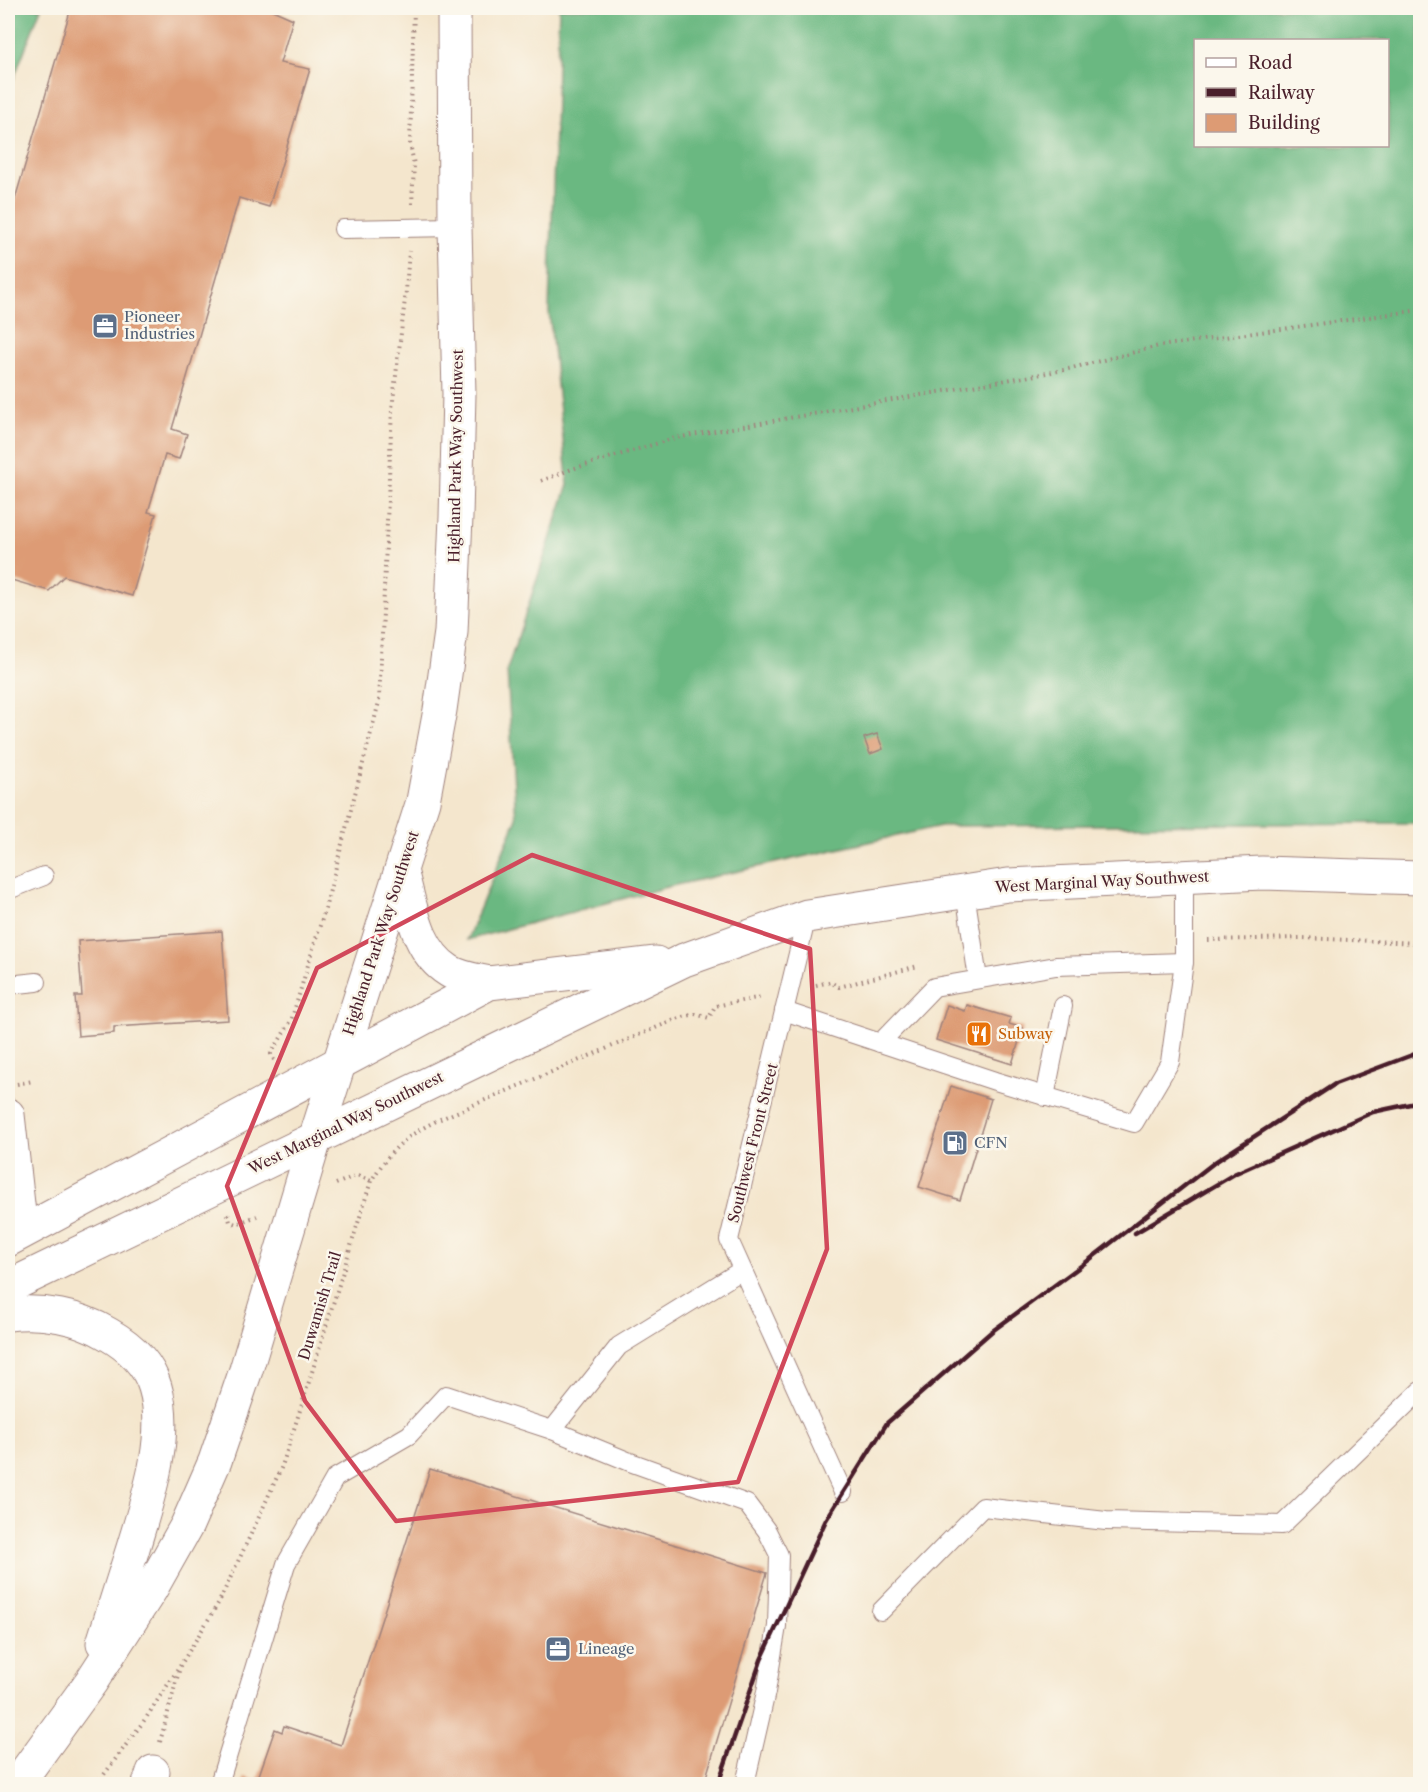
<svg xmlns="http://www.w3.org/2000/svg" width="1428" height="1792" font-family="'Libre Caslon Text',serif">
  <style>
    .forest { fill: #6ab881; stroke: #5a6c56; stroke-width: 1.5; fill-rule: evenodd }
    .building { fill: #dd9b74 }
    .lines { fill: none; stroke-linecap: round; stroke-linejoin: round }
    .lane-casing { stroke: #9f827c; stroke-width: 20 }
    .street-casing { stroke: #9f827c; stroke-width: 35 }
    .secondary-casing { stroke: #9f827c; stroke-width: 35 }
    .path { stroke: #9f827c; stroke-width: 4; stroke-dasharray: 1.5 4.5; stroke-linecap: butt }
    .lane { stroke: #fff; stroke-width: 18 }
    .street { stroke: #fff; stroke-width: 33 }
    .secondary { stroke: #fff; stroke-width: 33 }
    .rail { stroke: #4a1f2b; stroke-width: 4.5 }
    .marked { fill: none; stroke: #d1495b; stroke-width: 4.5; stroke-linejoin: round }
    .labels { text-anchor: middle; stroke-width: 5; stroke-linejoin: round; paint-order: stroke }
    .service-label { font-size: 15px; fill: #4e5e75; stroke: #fbf7ec; text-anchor: start }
    .street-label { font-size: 15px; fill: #4a1f2b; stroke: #fbf7ec }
    .food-label { font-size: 15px; fill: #c56008; stroke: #fbf7ec; text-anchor: start }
  </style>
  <rect width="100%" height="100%" fill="#fbf7ec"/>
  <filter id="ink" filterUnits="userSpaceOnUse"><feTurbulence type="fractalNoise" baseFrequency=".0167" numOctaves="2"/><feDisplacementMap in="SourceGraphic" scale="12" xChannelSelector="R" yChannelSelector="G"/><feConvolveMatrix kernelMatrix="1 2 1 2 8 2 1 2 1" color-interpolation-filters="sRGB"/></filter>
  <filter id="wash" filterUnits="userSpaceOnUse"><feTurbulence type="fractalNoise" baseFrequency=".008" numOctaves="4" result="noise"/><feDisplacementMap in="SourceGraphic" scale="24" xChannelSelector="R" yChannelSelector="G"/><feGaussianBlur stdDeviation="1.35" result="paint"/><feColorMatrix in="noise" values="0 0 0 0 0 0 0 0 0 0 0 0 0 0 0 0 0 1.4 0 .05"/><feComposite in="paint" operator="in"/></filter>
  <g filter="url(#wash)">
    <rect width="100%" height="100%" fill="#f4e6cd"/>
    <!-- forest -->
    <g class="forest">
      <polygon points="8,8 41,8 8,93"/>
      <path d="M559 8H1420V823L941 826 667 887 467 940 516 820 507 670 568 485 549 311ZM1196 40H1388V146H1196Z"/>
    </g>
    <g id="blocks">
      <!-- building -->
      <g class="building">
        <polygon points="71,8 268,8 293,19 280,63 310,69 269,207 239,198 172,429 187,434 179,459 165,455 148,512 156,514 132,596 64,576 49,591 8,579 8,223"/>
        <polygon points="877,734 883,749 870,754 864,738"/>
        <polygon points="222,931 228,1020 114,1027 114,1033 78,1036 75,996 82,996 78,941"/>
        <polygon points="947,1005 965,1011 967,1005 1011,1018 1009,1024 1023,1028 1012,1064 936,1040"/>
        <polygon points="951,1086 991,1099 960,1200 919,1187"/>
        <polygon points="430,1469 767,1573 704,1784 243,1784 245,1777 257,1781 275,1729 282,1732 284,1726 341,1745"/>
      </g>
    </g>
  </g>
  <g filter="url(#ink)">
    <use href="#blocks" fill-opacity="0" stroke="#9f827c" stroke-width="1.5"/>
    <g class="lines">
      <!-- lane casing -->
      <g class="lane-casing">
        <g id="lane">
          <polyline points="343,229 455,227"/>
          <polyline points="8,890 44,876"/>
          <polyline points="965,892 978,979"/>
          <polyline points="807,916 729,1240 843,1492"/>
          <polyline points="8,985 37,982"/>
          <polyline points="784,1011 995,1081 1134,1123 1170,1062 1184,962 1184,877"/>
          <polyline points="880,1043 934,987 1056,966 1184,962"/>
          <polyline points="1045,1097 1063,1006"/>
          <polyline points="552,1430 619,1346 742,1270"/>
          <polyline points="881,1611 983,1507 1106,1521 1282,1525 1420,1391"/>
          <polyline points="219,1784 286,1564 335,1478 409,1435 446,1395 552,1430 630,1462 747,1504 767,1531 779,1555 777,1626 766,1692 745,1784"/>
        </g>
      </g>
      <!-- street casing -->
      <g class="street-casing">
        <g id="street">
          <polyline points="8,1115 21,1231"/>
          <polyline points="149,1784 153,1772"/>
        </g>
      </g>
      <!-- secondary casing -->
      <g class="secondary-casing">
        <g id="secondary">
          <path d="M401 871C411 905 416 951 449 971 460 978 476 980 489 983"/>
          <polyline points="8,1240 489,983 656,963"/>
          <polyline points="8,1287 684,960 807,916 1008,885 1262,873 1420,878"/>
          <path d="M8 1314C42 1310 78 1316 108 1334 129 1346 148 1363 155 1387 170 1436 147 1501 133 1548 123 1579 113 1611 103 1643"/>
          <polyline points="17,1784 91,1682 151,1589 187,1525 215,1461 246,1370 316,1136 423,801 440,710 451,632 456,517 459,394 455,227 454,8"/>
        </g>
      </g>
      <!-- path -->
      <g class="path">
        <polyline points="412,204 414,165 410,143 414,8"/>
        <polyline points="541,481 572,469 675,438 1064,370 1159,346 1420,310"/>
        <polyline points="1208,940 1302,938 1420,943"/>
        <polyline points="816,985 830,982 839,987 918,966"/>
        <polyline points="274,1060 271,1054 291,1021 325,909 379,702 392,409 406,291 409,251"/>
        <polyline points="17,1084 33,1081"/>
        <polyline points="336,1184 357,1175 371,1181"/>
        <polyline points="228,1214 230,1222 236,1224 257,1216"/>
        <polyline points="160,1742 179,1671"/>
        <path d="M97 1784 146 1718 180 1666 219 1602 258 1519 282 1466 303 1401 371 1181C392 1149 402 1138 438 1120L679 1018 695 1014 709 1018 715 1006 762 997"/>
      </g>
      <!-- lane -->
      <use href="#lane" class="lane"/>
      <!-- street -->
      <use href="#street" class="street"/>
      <!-- secondary -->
      <use href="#secondary" class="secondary"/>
      <!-- rail -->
      <g class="rail">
        <polyline points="1135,1233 1236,1173 1373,1112 1420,1102"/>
        <polyline points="718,1784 761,1660 826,1520 887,1423 991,1332 1089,1260 1215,1162 1335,1084 1420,1052"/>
      </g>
    </g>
  </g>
  <!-- marked area -->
  <path class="marked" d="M532 855 810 949 827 1249 738 1482 396 1521 305 1401 227 1186 317 968Z"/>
  <!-- icons -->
  <defs>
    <g id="office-square" transform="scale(1.35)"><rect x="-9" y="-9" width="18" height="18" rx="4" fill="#5c6f8a" stroke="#fbf7ec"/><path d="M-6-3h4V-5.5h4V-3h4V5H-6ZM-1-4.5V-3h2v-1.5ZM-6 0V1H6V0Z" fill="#fff"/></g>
    <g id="restaurant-square" transform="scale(1.35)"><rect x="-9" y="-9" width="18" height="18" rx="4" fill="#e8710a" stroke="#fbf7ec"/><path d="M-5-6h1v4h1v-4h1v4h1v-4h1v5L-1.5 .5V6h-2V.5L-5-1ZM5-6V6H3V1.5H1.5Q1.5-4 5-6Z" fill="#fff"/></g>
    <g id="fuel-square" transform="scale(1.35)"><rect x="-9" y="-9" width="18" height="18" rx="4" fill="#5c6f8a" stroke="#fbf7ec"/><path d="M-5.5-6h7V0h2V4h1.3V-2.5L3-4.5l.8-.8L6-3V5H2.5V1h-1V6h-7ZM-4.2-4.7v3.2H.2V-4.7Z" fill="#fff"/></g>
  </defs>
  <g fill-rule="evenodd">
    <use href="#office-square" x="105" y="326"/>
    <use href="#restaurant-square" x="979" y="1034"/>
    <use href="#fuel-square" x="955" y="1143"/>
    <use href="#office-square" x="558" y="1649"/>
  </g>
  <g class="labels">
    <!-- service labels -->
    <g class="service-label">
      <text x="124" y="322">Pioneer<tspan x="124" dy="17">Industries</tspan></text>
      <text x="974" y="1148">CFN</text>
      <text x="578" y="1654">Lineage</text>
    </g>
    <!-- street labels -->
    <g class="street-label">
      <text transform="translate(456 456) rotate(-89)" y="5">Highland Park Way Southwest</text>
      <text transform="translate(1102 882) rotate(-3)" y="5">West Marginal Way Southwest</text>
      <text transform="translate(381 933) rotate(-72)" y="5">Highland Park Way Southwest</text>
      <text transform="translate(346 1123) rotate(-26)" y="5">West Marginal Way Southwest</text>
      <text transform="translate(753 1143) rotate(-76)" y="5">Southwest Front Street</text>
      <text transform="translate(320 1306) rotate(-73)" y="5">Duwamish Trail</text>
    </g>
    <!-- food labels -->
    <g class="food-label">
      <text x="998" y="1039">Subway</text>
    </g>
  </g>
  <!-- margin -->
  <rect width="1428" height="1792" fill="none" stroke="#fbf7ec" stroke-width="30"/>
  <!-- legend -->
  <rect x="1194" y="39" width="195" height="108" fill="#fbf7ec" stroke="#b4a19f" stroke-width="1.5"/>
  <rect x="1206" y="58" width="30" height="9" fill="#ffffff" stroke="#b4a19f" stroke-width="1.5"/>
  <text x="1248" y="69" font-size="18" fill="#4a1f2b">Road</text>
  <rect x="1206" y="88" width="30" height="9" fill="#4a1f2b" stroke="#b4a19f" stroke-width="1.5"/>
  <text x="1248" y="99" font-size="18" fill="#4a1f2b">Railway</text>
  <rect x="1206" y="114" width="30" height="18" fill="#dd9b74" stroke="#b4a19f" stroke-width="1.5"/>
  <text x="1248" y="129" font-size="18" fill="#4a1f2b">Building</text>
</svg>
